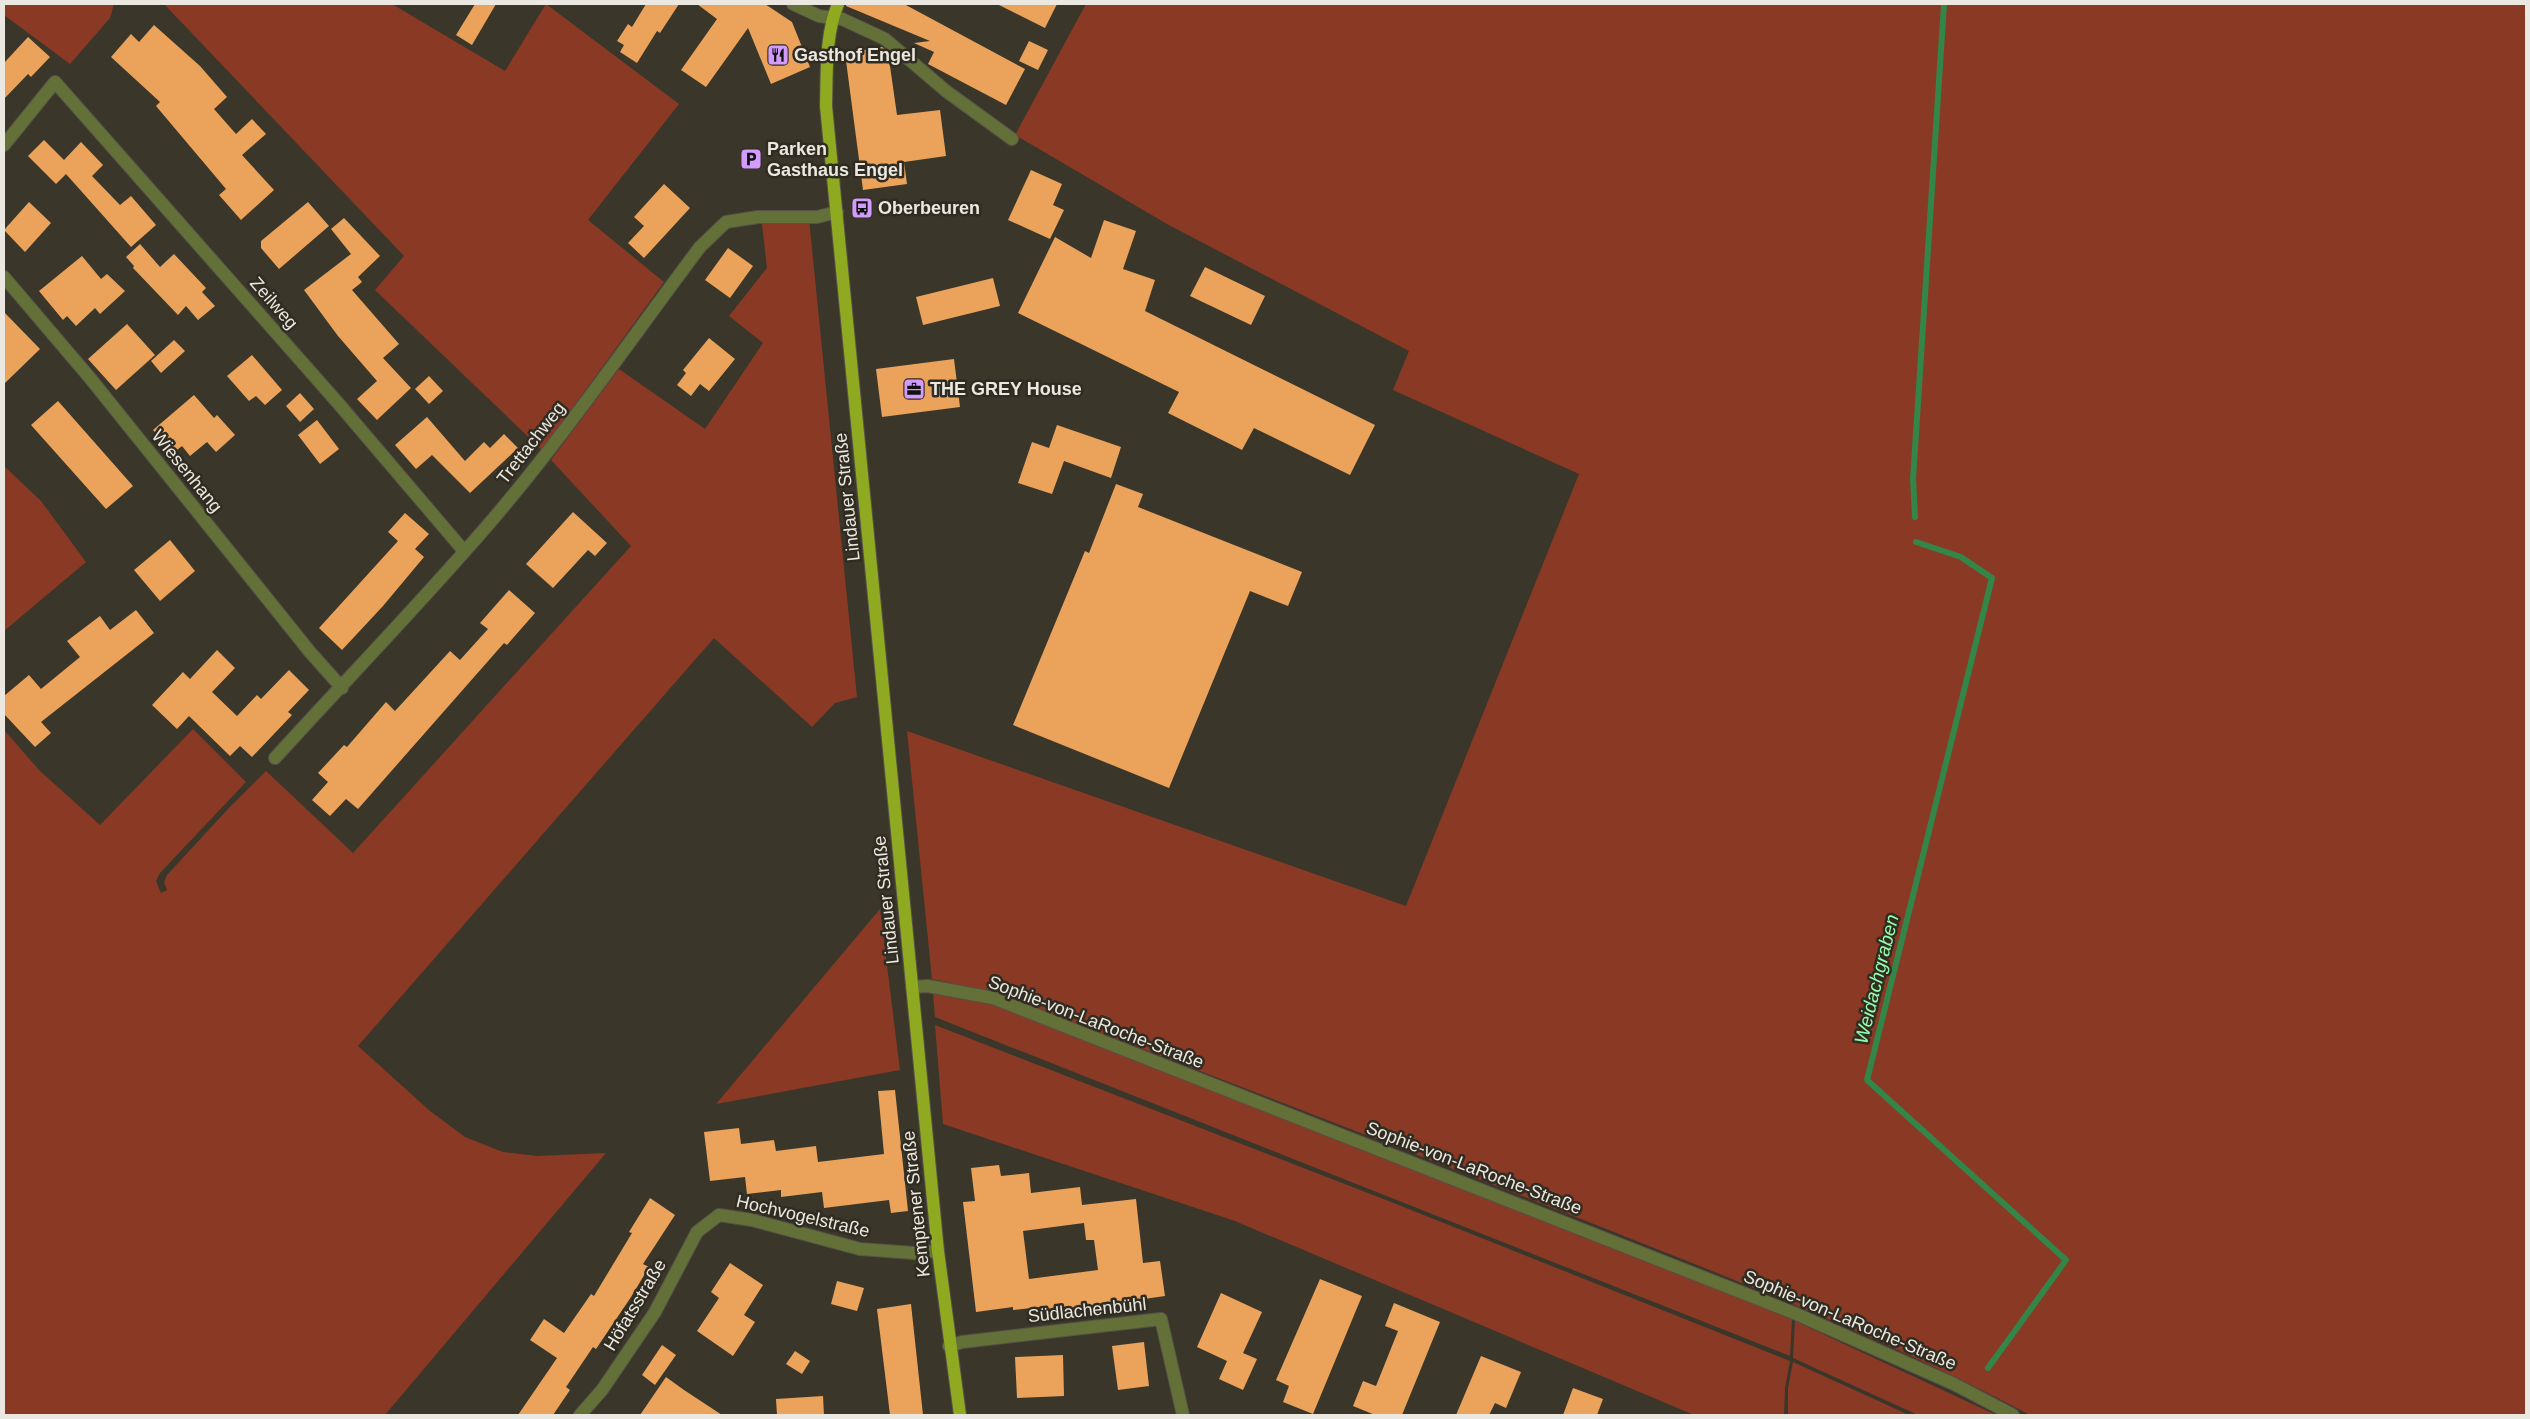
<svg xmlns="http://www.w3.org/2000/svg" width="2530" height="1419" font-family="Helvetica,sans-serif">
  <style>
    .green { fill: #8a3925 }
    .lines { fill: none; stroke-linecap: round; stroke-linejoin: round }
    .stream { stroke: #338548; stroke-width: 6 }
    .building { fill: #eba35c; fill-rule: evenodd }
    .minor-casing { stroke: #565247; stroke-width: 14 }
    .major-casing { stroke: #565247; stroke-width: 14 }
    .minor { stroke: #637139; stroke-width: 12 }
    .major { stroke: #8faa21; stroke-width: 12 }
    .labels { text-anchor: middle; stroke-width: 5; stroke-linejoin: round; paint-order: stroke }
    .poi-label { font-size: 18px; font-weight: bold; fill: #eae8e0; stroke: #302c21; text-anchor: start }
    .street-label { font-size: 18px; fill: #eae8e0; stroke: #302c21 }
    .water-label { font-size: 19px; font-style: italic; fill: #93fea9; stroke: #302c21 }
  </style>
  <rect width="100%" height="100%" fill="#3a362a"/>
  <!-- green -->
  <g class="green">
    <polygon points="4,4 114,4 110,18 70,64 4,15"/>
    <polygon points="164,4 392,4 505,71 546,4 679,104 588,220 664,282 542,450 375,290 404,256"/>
    <path d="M1086 4H2526V1415H2030C1884 1337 1730 1278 1576 1217 1382 1141 1188 1066 993 992L932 979 907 731 1406 906 1579 474 1393 390 1409 351 1167 224 1015 135Z"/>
    <polygon points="809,219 857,697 835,703 812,727 714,638 358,1046 430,1111 465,1137 503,1152 537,1156 606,1153 385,1415 4,1415 4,730 40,771 100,825 193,729 246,782 160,873 156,881 161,893 167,890 164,882 167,875 228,809 266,771 353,853 631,546 551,460 619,369 705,429 763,343 729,316 767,268 762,224"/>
    <polygon points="4,466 41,501 86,562 4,631"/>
    <polygon points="880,909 900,1070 716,1104"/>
    <polygon points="933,994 990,1003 1792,1319 1790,1356 935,1017"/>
    <polygon points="935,1025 1386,1200 1790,1361 1785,1388 1784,1415 1694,1415 1235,1221 943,1124"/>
    <polygon points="1795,1321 1996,1415 1918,1415 1793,1358"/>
    <polygon points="1793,1362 1909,1415 1788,1415 1788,1388"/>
  </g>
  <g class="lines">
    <!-- stream -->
    <g class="stream">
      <polyline points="1915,517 1913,479 1944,4"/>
      <polyline points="1916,542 1961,557 1992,578 1867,1080 2066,1260 1988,1368"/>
    </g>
  </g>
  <!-- building -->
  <g class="building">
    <polygon points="475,4 496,4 472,45 456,35"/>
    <polygon points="646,4 679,4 660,33 657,31 637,63 620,52 624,45 617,41 628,24 632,27"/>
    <polygon points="697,4 765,4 792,22 810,67 771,84 748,28 706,87 681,70 717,19"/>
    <polygon points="846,4 904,4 1025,69 1006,105 928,64 934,52 914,43 930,41 846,6"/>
    <polygon points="997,4 1057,4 1045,28"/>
    <polygon points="154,25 200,66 227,97 214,109 236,134 252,119 266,134 242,155 274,190 241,220 219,195 226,189 156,106 160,102 111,57 131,34 139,42"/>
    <polygon points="28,37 50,57 31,77 28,74 4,99 4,63"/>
    <polygon points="1029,41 1048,50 1038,70 1019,61"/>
    <polygon points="882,47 888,52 897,115 940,110 946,156 904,162 907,184 863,190 845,53"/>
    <polygon points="44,140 64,160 81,142 103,165 92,176 120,205 131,196 156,225 131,247 66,174 56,184 28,156"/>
    <polygon points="1031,170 1062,184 1053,205 1064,210 1050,239 1008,220"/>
    <polygon points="664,184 690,208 644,258 628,243 644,226 634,217"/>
    <polygon points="29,202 51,223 25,252 4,230"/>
    <polygon points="308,202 329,226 279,269 261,248 261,241"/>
    <polygon points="344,218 380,256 358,277 362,282 352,290 399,344 383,358 411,388 377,420 357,399 377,381 338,336 304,290 351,254 331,229"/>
    <polygon points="1104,220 1136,231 1123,269 1155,280 1145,311 1375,425 1350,475 1254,428 1242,450 1168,413 1179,392 1018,313 1055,237 1091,258"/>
    <polygon points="140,244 160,267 174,254 206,288 202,292 215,306 198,320 186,306 178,315 133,268 134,266 126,257"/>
    <polygon points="728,248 753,266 730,298 705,280"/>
    <polygon points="82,256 101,279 107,274 125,291 100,314 95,308 76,326 67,316 63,320 39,291"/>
    <polygon points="1205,267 1265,296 1251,325 1190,296"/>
    <polygon points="993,278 1000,306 923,325 916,297"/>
    <polygon points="4,312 40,349 4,384"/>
    <polygon points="127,324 155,355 116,390 88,359"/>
    <polygon points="709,338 735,359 709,391 700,384 691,396 677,385 686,373 683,370"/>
    <polygon points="174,340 185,351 161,373 151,361"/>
    <polygon points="252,355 282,390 265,405 256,396 249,401 227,376"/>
    <polygon points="954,359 960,407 882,417 876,369"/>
    <polygon points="429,376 443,391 429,404 415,389"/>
    <polygon points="300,393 314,409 300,422 286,406"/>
    <polygon points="194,395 214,418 217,415 235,435 216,452 207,442 190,456 182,446 173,453 153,430"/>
    <polygon points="58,401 133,486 106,509 31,425"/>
    <polygon points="427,417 465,461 484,442 490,448 504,434 518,448 470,493 432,455 416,469 395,445"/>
    <polygon points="317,420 339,449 320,464 298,435"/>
    <polygon points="1057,425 1121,447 1111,478 1064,461 1052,494 1018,483 1032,442 1049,448"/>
    <polygon points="1116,484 1143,494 1138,507 1302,572 1288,606 1250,591 1169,788 1013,725 1085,551 1089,553"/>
    <polygon points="573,512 607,543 595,556 588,550 553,588 526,564"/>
    <polygon points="405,513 429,534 415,549 424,557 383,606 342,650 319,628 398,541 388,532"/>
    <polygon points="170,540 195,571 160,601 134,570"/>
    <polygon points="509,590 535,613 507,645 504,643 358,809 346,799 330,816 312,800 328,782 318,773 344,745 347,747 386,702 395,711 450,651 460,660 488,629 480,623"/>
    <polygon points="136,610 154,633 41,722 51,733 35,747 4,714 4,696 29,675 41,689 80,657 67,641 100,616 110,630"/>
    <polygon points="217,650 235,668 212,692 237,716 257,695 261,699 289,670 309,690 288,712 292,715 252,757 240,746 230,756 189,716 177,729 152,705 183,672 190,679"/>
    <polygon points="895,1090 908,1211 891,1213 889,1200 824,1208 822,1192 781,1197 781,1190 747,1194 745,1177 710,1181 704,1132 739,1128 741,1144 774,1140 776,1151 816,1146 818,1162 884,1154 878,1091"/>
    <path d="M999 1165 1001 1176 1029 1173 1031 1193 1080 1187 1082 1205 1136 1199 1143 1263 1160 1261 1165 1296 1041 1314 1040 1307 1013 1310V1307L976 1312 963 1202 975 1201 971 1168ZM1084 1223 1086 1240H1094L1098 1270 1029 1279 1023 1231Z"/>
    <polygon points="650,1198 675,1215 643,1264 649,1267 631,1297 596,1349 593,1347 566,1387 570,1390 553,1415 518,1415 557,1358 530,1340 544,1319 564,1333 591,1294 594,1296 632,1233 629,1232"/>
    <polygon points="730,1263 763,1285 744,1315 755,1322 733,1356 697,1331 719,1298 711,1292"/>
    <polygon points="1320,1279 1362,1296 1313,1414 1283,1402 1289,1386 1276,1380"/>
    <polygon points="837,1281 864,1288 857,1311 831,1304"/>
    <polygon points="1221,1293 1262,1312 1243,1353 1257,1359 1243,1390 1219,1379 1227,1361 1197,1347"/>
    <polygon points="1394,1303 1440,1322 1402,1415 1375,1415 1353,1406 1363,1381 1376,1386 1398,1331 1385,1326"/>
    <polygon points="911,1304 923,1415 890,1415 877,1309"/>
    <polygon points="1144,1342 1149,1386 1118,1390 1112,1346"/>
    <polygon points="662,1345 676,1355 655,1385 642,1375"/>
    <polygon points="795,1351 810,1361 802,1374 786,1364"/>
    <polygon points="1063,1355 1064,1396 1017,1398 1015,1357"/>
    <polygon points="1481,1356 1521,1372 1506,1408 1495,1403 1489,1415 1456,1415"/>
    <polygon points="666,1377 684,1390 722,1415 640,1415"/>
    <polygon points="1573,1388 1603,1399 1597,1415 1563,1415"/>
    <polygon points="823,1396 824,1415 777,1415 776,1399"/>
  </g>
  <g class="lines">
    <!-- minor casing -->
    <g class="minor-casing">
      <g id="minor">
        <polyline points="793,4 819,16 842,19 885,39 946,91 1012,139"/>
        <polyline points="4,145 55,82 338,403 464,551"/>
        <polyline points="4,277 90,378 310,652 342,688"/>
        <path d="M275 758C345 681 418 606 487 526 563 438 630 340 700 247L726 222 758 217H817L837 212"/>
        <polyline points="912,987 928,986 993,998 1794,1313 1954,1384 2013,1415"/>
        <polyline points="949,1346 962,1342 1161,1319 1183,1415"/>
        <polyline points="580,1415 602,1390 655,1312 697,1232 719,1215 752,1220 860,1249 914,1253 938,1251"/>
      </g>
    </g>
    <!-- major casing -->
    <g class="major-casing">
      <path id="major" d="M838 4C825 35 827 73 826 106L938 1251 960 1415"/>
    </g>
    <!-- minor -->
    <use href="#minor" class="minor"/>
    <!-- major -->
    <use href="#major" class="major"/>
  </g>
  <!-- icons -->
  <defs>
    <g id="restaurant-square" transform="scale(1.125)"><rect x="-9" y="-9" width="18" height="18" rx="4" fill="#d39cfc" stroke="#302c21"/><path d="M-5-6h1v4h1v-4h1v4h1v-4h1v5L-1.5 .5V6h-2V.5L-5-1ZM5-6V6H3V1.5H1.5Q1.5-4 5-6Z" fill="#111"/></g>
    <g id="parking-square" transform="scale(1.125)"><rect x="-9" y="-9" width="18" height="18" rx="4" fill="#d39cfc" stroke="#302c21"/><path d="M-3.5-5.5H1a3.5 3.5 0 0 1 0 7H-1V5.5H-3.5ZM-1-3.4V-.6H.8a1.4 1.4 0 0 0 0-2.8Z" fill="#111"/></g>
    <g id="bus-square" transform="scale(1.125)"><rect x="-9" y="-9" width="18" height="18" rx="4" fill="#d39cfc" stroke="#302c21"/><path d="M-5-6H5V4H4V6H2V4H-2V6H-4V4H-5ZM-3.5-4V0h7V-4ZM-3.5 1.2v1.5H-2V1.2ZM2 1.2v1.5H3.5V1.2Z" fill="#111"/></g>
    <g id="office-square" transform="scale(1.125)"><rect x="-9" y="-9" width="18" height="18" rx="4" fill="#d39cfc" stroke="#302c21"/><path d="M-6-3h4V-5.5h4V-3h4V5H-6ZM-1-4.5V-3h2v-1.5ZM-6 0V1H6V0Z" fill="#111"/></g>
  </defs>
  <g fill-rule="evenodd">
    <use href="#restaurant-square" x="778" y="55"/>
    <use href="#parking-square" x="751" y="159"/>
    <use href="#bus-square" x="862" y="208"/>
    <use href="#office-square" x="914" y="389"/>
  </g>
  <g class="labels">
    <!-- poi labels -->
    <g class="poi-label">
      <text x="794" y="61">Gasthof Engel</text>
      <text x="767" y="155">Parken<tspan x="767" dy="21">Gasthaus Engel</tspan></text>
      <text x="878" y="214">Oberbeuren</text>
      <text x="930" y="395">THE GREY House</text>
    </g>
    <!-- street labels -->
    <g class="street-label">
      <text transform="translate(274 303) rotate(49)" y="6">Zeilweg</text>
      <text transform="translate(531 443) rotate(-52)" y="6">Trettachweg</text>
      <text transform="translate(187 471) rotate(51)" y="6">Wiesenhang</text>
      <text transform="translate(847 497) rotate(-96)" y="6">Lindauer Straße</text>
      <text transform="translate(886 900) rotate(-96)" y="6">Lindauer Straße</text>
      <text transform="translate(1096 1022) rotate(21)" y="6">Sophie-von-LaRoche-Straße</text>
      <text transform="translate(1474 1168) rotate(21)" y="6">Sophie-von-LaRoche-Straße</text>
      <text transform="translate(916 1204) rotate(-96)" y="6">Kemptener Straße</text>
      <text transform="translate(803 1216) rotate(13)" y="6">Hochvogelstraße</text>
      <text transform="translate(635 1305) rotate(-59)" y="6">Höfatsstraße</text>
      <text transform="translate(1087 1310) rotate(-6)" y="6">Südlachenbühl</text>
      <text transform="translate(1850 1320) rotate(23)" y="6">Sophie-von-LaRoche-Straße</text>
    </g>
    <!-- water labels -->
    <g class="water-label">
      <text transform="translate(1876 979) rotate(-76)" y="7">Weidachgraben</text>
    </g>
  </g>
  <!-- border -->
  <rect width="2530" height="1419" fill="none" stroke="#eae8e0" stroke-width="10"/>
</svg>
